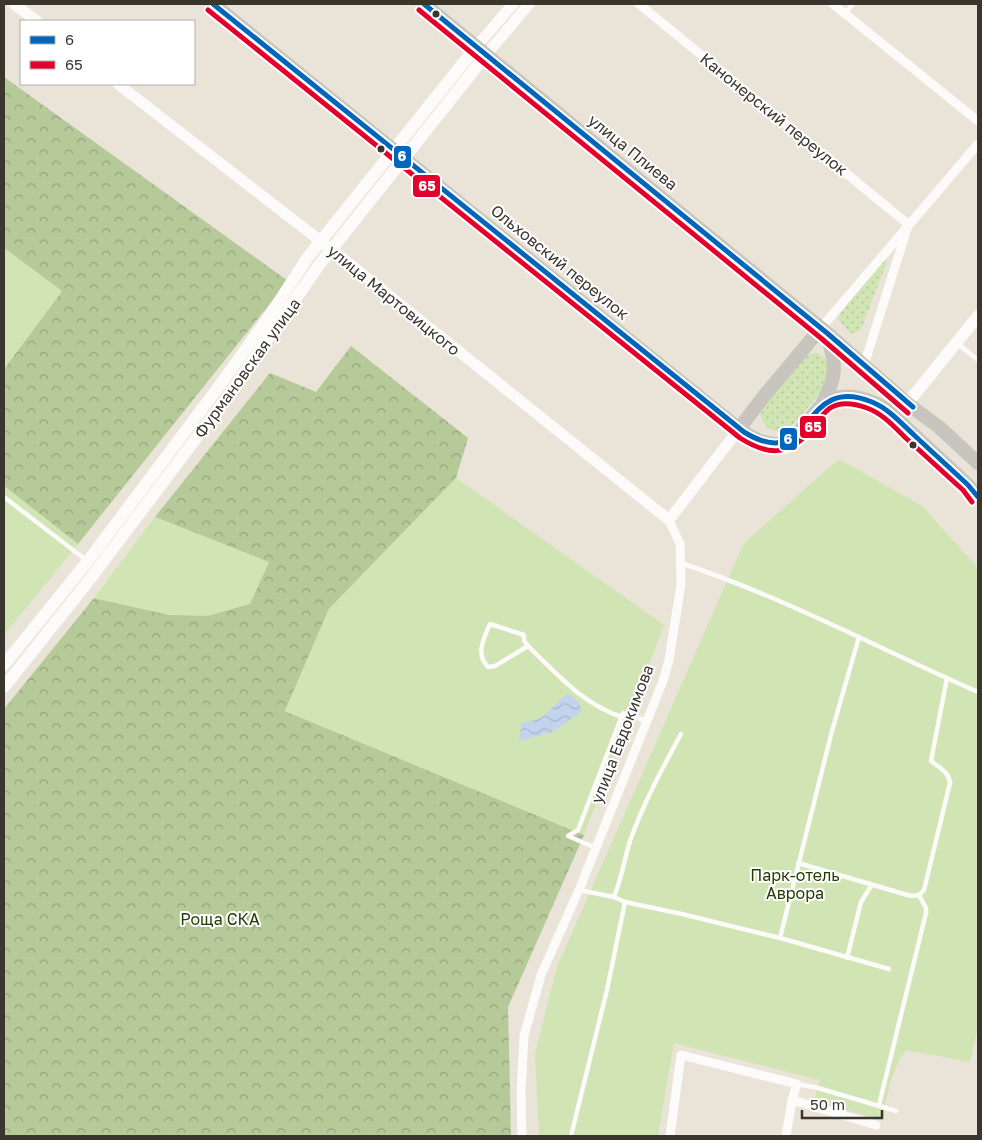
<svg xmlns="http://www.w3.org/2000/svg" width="982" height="1140" font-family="'Golos Text',sans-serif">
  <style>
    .grass { fill: url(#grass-dots) }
    .forest { fill: url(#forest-crowns) }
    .park { fill: #d0e4b4 }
    .water { fill: url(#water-waves) }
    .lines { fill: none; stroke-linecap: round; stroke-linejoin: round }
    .service { stroke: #fcfbf9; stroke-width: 4.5 }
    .minor { stroke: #fcfbf9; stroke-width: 9 }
    .tertiary { stroke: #fcfbf9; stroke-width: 11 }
    .secondary { stroke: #fcfbf9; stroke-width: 12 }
    .primary { stroke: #c7c5be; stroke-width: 14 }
    .bus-1-casing { stroke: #fff; stroke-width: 9 }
    .bus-2-casing { stroke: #fff; stroke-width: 9 }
    .bus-1 { stroke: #0065bd; stroke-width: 5 }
    .bus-2 { stroke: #e4002b; stroke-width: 5 }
    .bus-dot { fill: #3a362e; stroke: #fff; stroke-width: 2 }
    .labels { text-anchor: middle; stroke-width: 4; stroke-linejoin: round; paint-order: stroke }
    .street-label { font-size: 16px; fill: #3a362e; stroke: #fff }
    .park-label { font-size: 16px; fill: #253d02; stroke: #fff }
    .line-badge { stroke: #fff; stroke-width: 2 }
    .badge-label { font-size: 14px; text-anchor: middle; font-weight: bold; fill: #fff }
  </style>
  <defs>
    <pattern id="grass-dots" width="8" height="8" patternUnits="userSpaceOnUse" patternTransform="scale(1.25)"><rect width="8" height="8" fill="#d0e4b4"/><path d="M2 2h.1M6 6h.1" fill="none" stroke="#b3c49b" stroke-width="1.8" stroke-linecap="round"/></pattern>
    <pattern id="forest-crowns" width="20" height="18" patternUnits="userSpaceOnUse" patternTransform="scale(1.25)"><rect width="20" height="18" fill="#b6c999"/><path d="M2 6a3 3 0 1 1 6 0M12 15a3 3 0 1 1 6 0" fill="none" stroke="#95a47d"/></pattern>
    <pattern id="water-waves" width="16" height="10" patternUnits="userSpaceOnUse" patternTransform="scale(1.25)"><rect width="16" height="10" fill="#c2d3ee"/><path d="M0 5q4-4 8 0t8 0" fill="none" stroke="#a7b6cc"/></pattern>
  </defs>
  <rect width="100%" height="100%" fill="#e9e3d8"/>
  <!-- grass -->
  <g class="grass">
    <polygon points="883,259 887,262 861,329 855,333 850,333 838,319 840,314"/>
    <path d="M815 353 820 354 828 361C828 368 829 378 826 384 825 389 793 425 789 428 773 437 761 426 760 410L803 357Z"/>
  </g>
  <!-- forest -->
  <g class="forest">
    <polygon points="4,77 288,281 78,544 4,486 4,369 62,291 4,248"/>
    <polygon points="351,346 468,438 456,478 329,609 285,711 584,835 508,1007 511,1136 4,1136 4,709 94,598 170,615 268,562 155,517 270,373 316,392"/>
  </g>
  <!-- park -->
  <g class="park">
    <polygon points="4,248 62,291 4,369"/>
    <path d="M839 459 922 506 978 568V1026L970 1062 906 1050C891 1070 887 1095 882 1120L814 1101 820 1080 674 1043 658 1136H539L535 1054 557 967 744 543Z"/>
    <polygon points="456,478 664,625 584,835 285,711 329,609"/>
    <polygon points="4,486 78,544 4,635"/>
    <polygon points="155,517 269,562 250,604 208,616 170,615 94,598"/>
  </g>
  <!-- water -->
  <path class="water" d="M567 694C576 698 579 702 582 711L553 732 519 741 522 722C545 723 550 707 567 694Z"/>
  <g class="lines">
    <!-- service -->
    <g class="service">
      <polyline points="845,13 853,4"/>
      <polyline points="958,344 978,360"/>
      <polyline points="4,497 86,560"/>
      <path d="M681 563C783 597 880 649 978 692"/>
      <path d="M528 646 495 666 488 667C475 654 484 638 490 624L524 635V641L530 648C559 676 583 704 622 717"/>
      <polyline points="596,848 568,836 578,830 623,713 647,721"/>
      <path d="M798 863 911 896 919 895 924 890 950 783C949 772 940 768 931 761L947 678"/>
      <polyline points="579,890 614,897 625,902 682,914 780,938 889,969"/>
      <path d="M614 897C622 877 624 861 630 841 643 804 662 769 681 734"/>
      <polyline points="780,938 832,731 859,637"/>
      <polyline points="847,958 861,902 871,886"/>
      <polyline points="797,1084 818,1088 896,1111"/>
      <polyline points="879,1105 926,913 926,908 919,895"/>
      <polyline points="571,1136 607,990 625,902"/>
    </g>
    <!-- minor -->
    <g class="minor">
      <polyline points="639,4 908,224"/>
      <polyline points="833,4 978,121"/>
      <polyline points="821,328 978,144"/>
      <polyline points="864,365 907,229"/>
      <polyline points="522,1136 521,1093 524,1036 541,975 579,890 663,681 669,660 681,584 680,544 669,520"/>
      <polyline points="670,1136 681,1055 797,1084 792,1100 876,1125"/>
      <polyline points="786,1136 792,1100"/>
    </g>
    <!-- tertiary -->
    <g class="tertiary">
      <polyline points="14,4 37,21"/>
      <polyline points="476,47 513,4"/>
      <polyline points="486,55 529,4"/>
      <polyline points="118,84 345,260 669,520 739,429"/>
    </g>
    <!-- secondary -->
    <g class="secondary">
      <polyline points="886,409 890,411 906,405 978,316"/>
      <polyline points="4,665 88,561 220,385 271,314 308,257 476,47"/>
      <polyline points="4,687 87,583 231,392 319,265 486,55"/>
    </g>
    <!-- primary -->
    <g class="primary">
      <path d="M213 4 739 429C751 437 767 447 782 443 799 438 809 418 821 406 838 389 869 398 886 409L968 485 978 497"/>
      <polyline points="424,4 827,333 908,404 939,427 978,463"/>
      <path d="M822 404C838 375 836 365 827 334"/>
      <polyline points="739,429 764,396 821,328"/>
    </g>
    <!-- bus-1 casing -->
    <g class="bus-1-casing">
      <g id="bus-1">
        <path d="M213 4 744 432C815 476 799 372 872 402 889 409 901 423 914 435 932 452 950 468 968 485L978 497"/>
        <polyline points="424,4 827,333 913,407"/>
      </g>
    </g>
    <!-- bus-2 casing -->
    <g class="bus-2-casing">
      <g id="bus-2">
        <path d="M208 10 740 438C767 455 788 457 810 431 816 423 822 414 830 408 841 401 856 404 867 408 884 414 896 429 909 441 927 457 945 474 963 490L972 502"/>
        <polyline points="419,10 822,339 908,413"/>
      </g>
    </g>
    <!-- bus-1 -->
    <use href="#bus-1" class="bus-1"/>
    <!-- bus-2 -->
    <use href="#bus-2" class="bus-2"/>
  </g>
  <!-- markers -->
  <g class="bus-dot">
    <circle cx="436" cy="14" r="4.5"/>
    <circle cx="381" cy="149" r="4.5"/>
    <circle cx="913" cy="445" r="4.5"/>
  </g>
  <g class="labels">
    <!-- street labels -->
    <g class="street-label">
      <text transform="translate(774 114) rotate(39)" y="6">Канонерский переулок</text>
      <text transform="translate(633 152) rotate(39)" y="6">улица Плиева</text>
      <text transform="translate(560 262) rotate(39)" y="6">Ольховский переулок</text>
      <text transform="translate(394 300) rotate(39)" y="6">улица Мартовицкого</text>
      <text transform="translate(247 368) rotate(-54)" y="6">Фурмановская улица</text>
      <text transform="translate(622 734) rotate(-69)" y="6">улица Евдокимова</text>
    </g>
    <!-- park labels -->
    <g class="park-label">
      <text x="795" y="881">Парк-отель<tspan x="795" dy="18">Аврора</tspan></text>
      <text x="220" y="925">Роща СКА</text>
    </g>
  </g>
  <g class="line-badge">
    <rect x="393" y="145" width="19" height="24" rx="5" fill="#0065bd"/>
    <rect x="412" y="174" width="29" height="24" rx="5" fill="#e4002b"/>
    <rect x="799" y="415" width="28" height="24" rx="5" fill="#e4002b"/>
    <rect x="779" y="427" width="19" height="24" rx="5" fill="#0065bd"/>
  </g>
  <g class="badge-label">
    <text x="402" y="161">6</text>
    <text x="427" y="191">65</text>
    <text x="813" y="432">65</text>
    <text x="788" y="444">6</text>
  </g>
  <!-- border -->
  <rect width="982" height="1140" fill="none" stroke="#3a362e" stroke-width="10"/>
  <!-- legend -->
  <rect x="20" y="20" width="175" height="65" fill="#ffffff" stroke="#b0afab"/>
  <rect x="30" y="36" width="25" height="8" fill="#0065bd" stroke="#b0afab"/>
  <text x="65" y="45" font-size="15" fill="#3a362e">6</text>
  <rect x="30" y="61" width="25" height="8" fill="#e4002b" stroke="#b0afab"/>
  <text x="65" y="70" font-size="15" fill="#3a362e">65</text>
  <!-- scale -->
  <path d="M802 1110v8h80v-8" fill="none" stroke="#3a362e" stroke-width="2.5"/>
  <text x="810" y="1110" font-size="15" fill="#3a362e" stroke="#ffffff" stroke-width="4" paint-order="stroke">50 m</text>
</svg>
